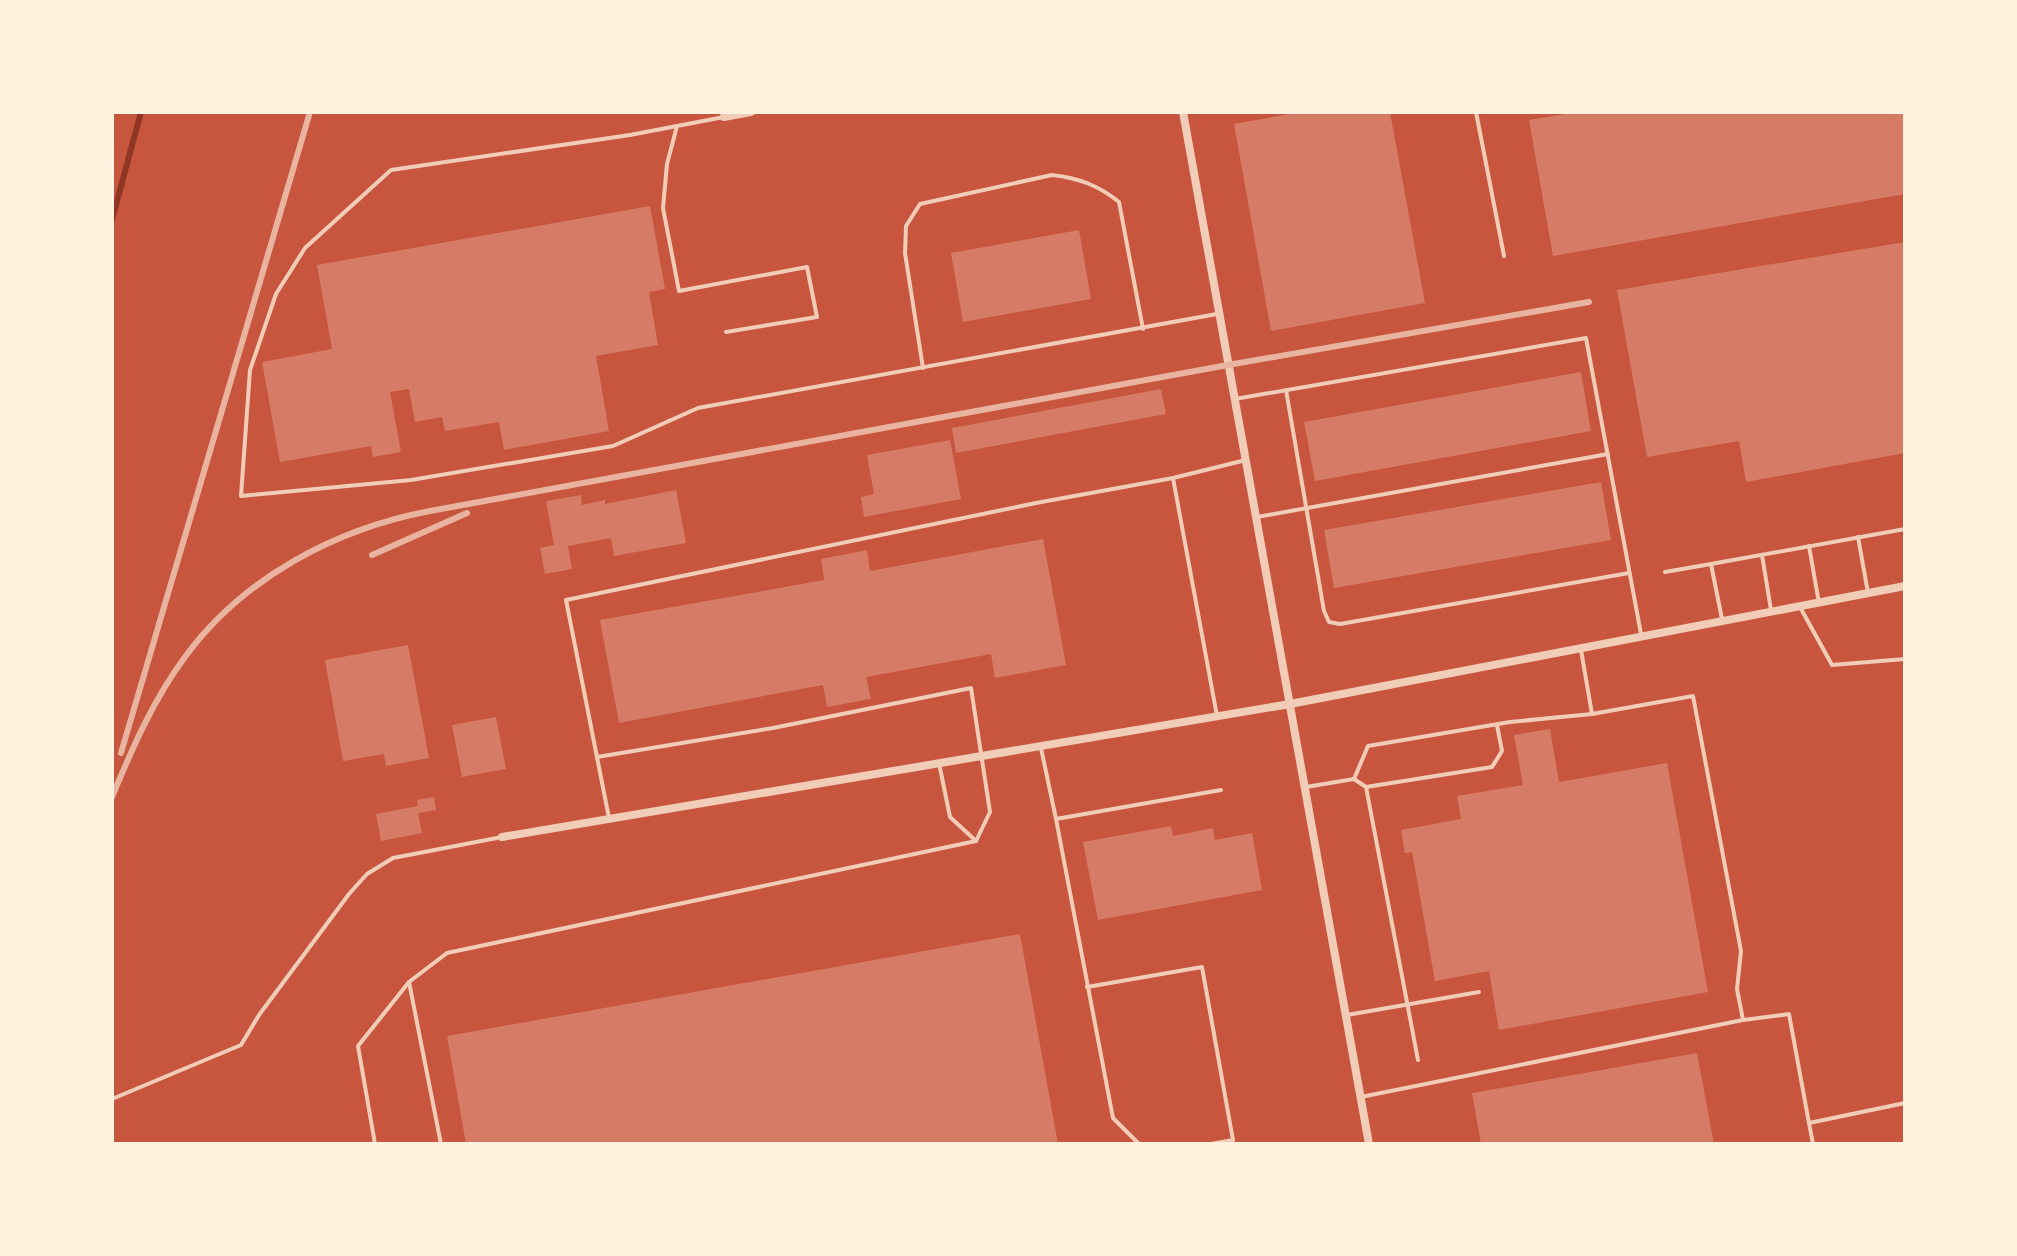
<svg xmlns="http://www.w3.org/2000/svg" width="2017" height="1256" font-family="Spectral,serif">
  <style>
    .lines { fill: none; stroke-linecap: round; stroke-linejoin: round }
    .stream { stroke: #8f3625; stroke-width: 6 }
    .building { fill: #d67c66 }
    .service { stroke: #f1ccb7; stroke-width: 4 }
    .minor { stroke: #f1ccb7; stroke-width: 8 }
    .rail { stroke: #e9b49f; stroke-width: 6 }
  </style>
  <rect width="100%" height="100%" fill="#c8553d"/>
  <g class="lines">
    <!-- stream -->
    <polyline class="stream" points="112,220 141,112"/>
  </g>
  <!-- building -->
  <g class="building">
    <polygon points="1301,112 1390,112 1425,303 1271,331 1234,124"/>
    <polygon points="1577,112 1905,112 1905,194 1553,256 1529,120"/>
    <polygon points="650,206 665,289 649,292 658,345 596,356 609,431 504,450 499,422 445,431 442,417 415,422 409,389 390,392 401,452 373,457 371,446 280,462 262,362 332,349 317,265"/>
    <polygon points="1079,230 1091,299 963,322 951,253"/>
    <polygon points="1905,242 1905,453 1746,482 1739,441 1647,457 1617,290"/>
    <polygon points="1581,372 1591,431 1315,481 1304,422"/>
    <polygon points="1161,389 1166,414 956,453 952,428"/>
    <polygon points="950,440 961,499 864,517 861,497 874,494 867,455"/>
    <polygon points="1601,482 1611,540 1334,588 1324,530"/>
    <polygon points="676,490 686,543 614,556 611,538 568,546 572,569 545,574 540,548 554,545 546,501 581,495 582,505 605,500 605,504"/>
    <polygon points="1043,539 1066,665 995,678 991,654 866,677 871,699 827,707 823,685 619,723 600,620 824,580 821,559 867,550 870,571"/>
    <polygon points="408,645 429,758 386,766 384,754 343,761 325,660"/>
    <polygon points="496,717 506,769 462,777 452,725"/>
    <polygon points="1550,729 1559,782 1667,763 1708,992 1499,1030 1489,971 1435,981 1412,852 1405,853 1401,830 1461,819 1457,796 1523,785 1514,735"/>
    <polygon points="434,797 436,810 418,813 422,833 381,841 376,814 418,806 417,800"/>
    <polygon points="1171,826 1173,836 1213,828 1215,840 1252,833 1262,890 1098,920 1083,842"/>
    <polygon points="1020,934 1058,1144 466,1144 447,1036"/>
    <polygon points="1697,1053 1714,1144 1481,1144 1472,1093"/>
  </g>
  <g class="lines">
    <!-- service -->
    <g class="service">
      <polyline points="1476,112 1504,256"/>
      <polyline points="724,117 630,135 391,170 305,248 276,294 250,370 241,496 411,480 613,446 698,408 1217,314"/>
      <polyline points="677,126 667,164 663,208 679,291 807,267 817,317 726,332"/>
      <path d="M923 368 905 253 906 226 920 204 1052 175C1078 178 1098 185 1119 202L1143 329"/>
      <polyline points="1286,390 1324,611 1329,622 1340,624 1629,573"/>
      <polyline points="1235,399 1586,338 1641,634"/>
      <polyline points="1257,517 1608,454"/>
      <polyline points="1858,537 1868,593"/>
      <polyline points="1809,546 1819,603"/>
      <polyline points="1762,555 1771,610"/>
      <polyline points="1665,572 1711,564"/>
      <polyline points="1800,607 1832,665 1905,659"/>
      <polyline points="1722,619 1711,564 1905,529"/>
      <polyline points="1581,650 1592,714"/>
      <polyline points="1217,716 1173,478 1246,460"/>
      <polyline points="1041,748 1056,819 1221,790"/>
      <polyline points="597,757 773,728 971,688 990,812 976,841 950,817 939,763"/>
      <polyline points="1354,779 1368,746 1510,722 1592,714 1693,696 1741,951 1737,989 1743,1020"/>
      <polyline points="1306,787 1354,779 1366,787 1492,767 1502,751 1497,725"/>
      <polyline points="1366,787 1418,1060"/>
      <polyline points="609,818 566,600 1036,503 1173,478"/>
      <polyline points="1056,819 1113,1118 1139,1144"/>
      <polyline points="409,982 441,1144"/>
      <polyline points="1087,987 1202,967 1233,1140 1211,1144"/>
      <polyline points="1347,1015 1479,992"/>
      <polyline points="1361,1097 1743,1020 1789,1014 1809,1123 1905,1103"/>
      <polyline points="112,1099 241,1045 259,1015 349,894 367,874 393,858 502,837"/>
      <polyline points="1809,1123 1813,1144"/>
      <polyline points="375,1144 358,1046 409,982 447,953 976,841"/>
    </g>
    <!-- minor -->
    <g class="minor">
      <polyline points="1183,112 1369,1144"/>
      <polyline points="724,117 751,112"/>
      <polyline points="502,837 1290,704 1905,586"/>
    </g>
    <!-- rail -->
    <g class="rail">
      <polyline points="372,555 467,513"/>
      <polyline points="121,753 310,112"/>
      <path d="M112 797C132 749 153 700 185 657 243 578 335 529 430 511L1228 365 1589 302"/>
    </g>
  </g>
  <!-- border -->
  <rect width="2017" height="1256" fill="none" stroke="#fff3e0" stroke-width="228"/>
</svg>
